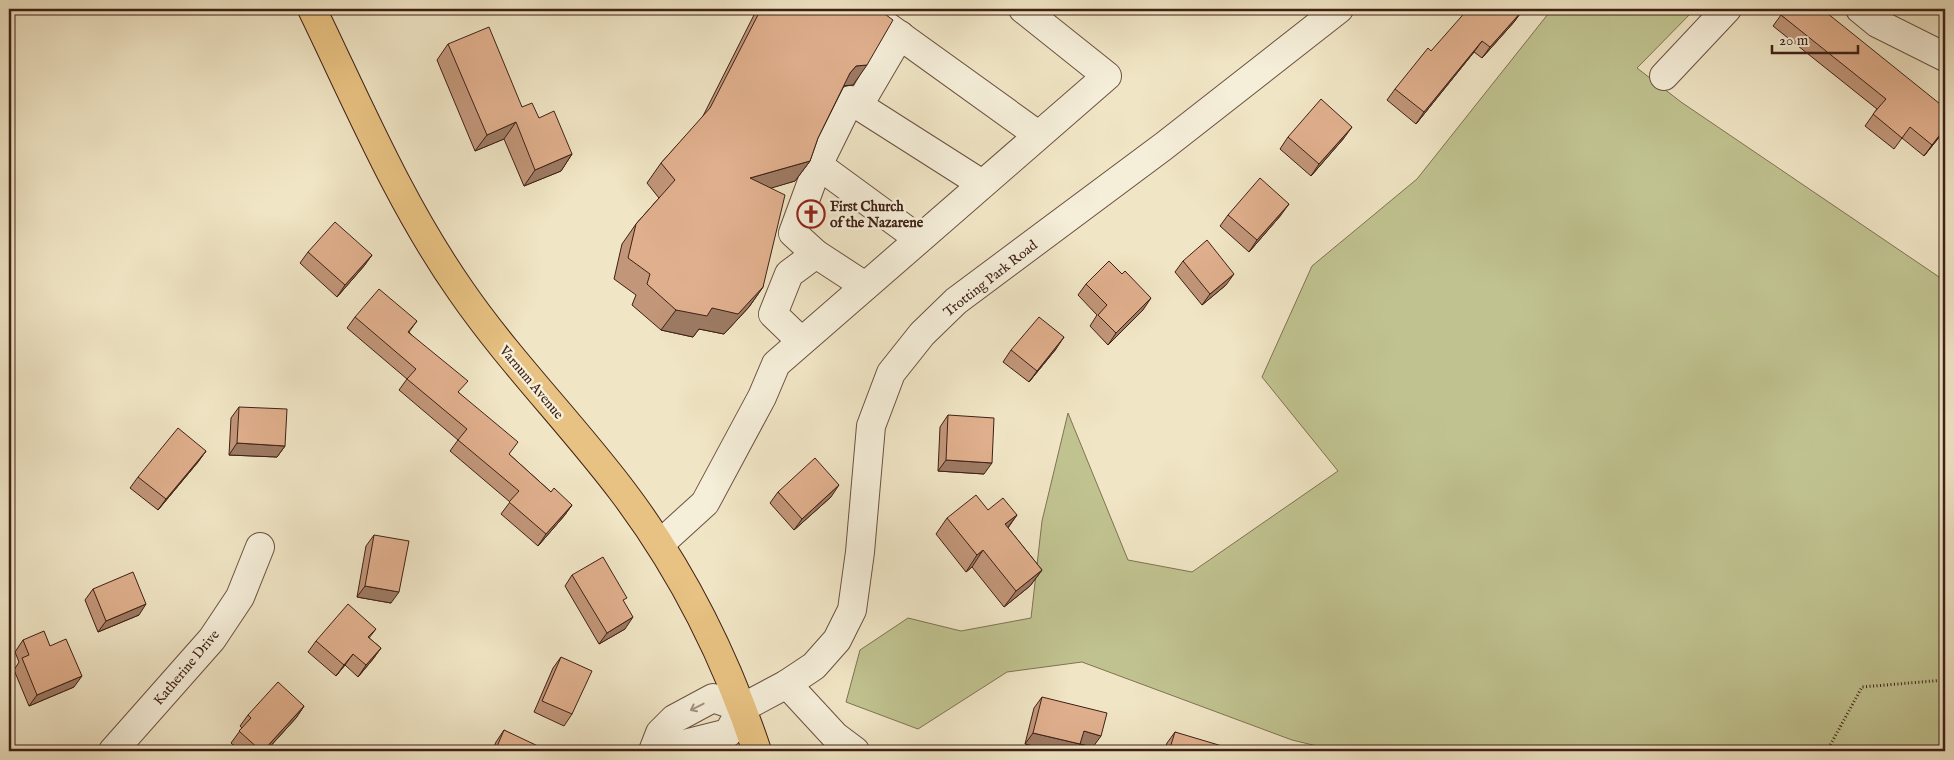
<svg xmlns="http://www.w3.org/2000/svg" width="1954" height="760" font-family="'IM FELL English',serif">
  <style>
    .green { fill: #c0c390; stroke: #807252 }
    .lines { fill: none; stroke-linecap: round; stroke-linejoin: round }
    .minor-casing { stroke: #6b5141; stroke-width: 30 }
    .major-casing { stroke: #3f2015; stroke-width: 30 }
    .path { stroke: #3f2015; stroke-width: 3; stroke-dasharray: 1 2.5; stroke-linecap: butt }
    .minor { stroke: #f5eed9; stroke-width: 28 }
    .major { stroke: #e8c282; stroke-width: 28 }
    .wall { fill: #c19679; stroke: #3f2015 }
    .shaded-wall { fill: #9d7a63; stroke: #3f2015 }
    .building { fill: #e0af8d; stroke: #3f2015 }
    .oneway { stroke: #a39181 }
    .labels { text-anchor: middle; stroke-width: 5; stroke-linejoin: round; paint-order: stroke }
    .poi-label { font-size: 14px; font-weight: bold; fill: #3f2015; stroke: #f5eed9; text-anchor: start }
    .street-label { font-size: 14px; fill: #3f2015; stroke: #f5eed9 }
  </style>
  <rect width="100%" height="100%" fill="#f0e5c5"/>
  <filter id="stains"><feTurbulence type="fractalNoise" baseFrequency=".004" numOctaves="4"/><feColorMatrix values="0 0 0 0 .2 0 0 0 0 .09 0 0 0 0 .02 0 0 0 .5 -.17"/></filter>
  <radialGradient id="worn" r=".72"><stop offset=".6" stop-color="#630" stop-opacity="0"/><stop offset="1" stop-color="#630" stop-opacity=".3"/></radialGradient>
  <!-- green -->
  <polygon class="green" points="1552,9 1695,9 1637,68 1681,102 1945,281 1945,751 1338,751 1292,740 1082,662 1007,672 918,729 846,702 860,650 908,618 961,631 1031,618 1042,521 1068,413 1128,560 1192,572 1338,471 1262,377 1312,266 1417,179"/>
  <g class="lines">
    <!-- minor casing -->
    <g class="minor-casing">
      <g id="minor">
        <polyline points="863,9 1038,135"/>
        <polyline points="1860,9 1877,23 1945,57"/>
        <polyline points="1664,76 1727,9"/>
        <polyline points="859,105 900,35"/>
        <polyline points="818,165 919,239"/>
        <polyline points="865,286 816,254 793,233 818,165 850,100 982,184"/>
        <polyline points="801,341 773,314 789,274 816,254"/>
        <polyline points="660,544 705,503 762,397 776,364 1107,76 1023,9"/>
        <polyline points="787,684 835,736 855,751"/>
        <polyline points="742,708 787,684 814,666 837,640 852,610 860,552 871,426 891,373 922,334 956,301 1164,146 1339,9"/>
        <polyline points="113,751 212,639 240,597 260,547"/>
        <polyline points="653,751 660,733 674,719 713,698 742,708"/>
        <polyline points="656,751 728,733 742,708"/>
      </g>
    </g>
    <!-- major casing -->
    <g class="major-casing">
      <path id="major" d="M312 9C358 104 400 204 461 291 510 362 571 423 623 492 682 570 726 658 757 751"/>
    </g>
    <!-- path -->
    <polyline class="path" points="1827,751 1862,687 1945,680"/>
    <!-- minor -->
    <use href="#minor" class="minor"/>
    <!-- major -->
    <use href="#major" class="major"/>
  </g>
  <!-- wall -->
  <g class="wall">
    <polygon points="757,9 878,9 853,85 844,86 818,138 810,161 795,181 770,188 763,287 749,307 724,334 699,329 693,337 661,330 632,305 636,295 614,279 622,244 636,224 659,198 647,183 661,163 702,118"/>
    <polygon points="1522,11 1514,22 1482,58 1474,52 1416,124 1387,100 1395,89 1431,51"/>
    <polygon points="1781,15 1945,130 1924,156 1902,138 1894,149 1865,126 1877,109 1773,26"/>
    <polygon points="448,44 522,107 539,118 572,154 561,171 524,186 504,139 475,151 437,60"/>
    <polygon points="1288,137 1344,138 1311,176 1280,149"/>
    <polygon points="1228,215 1281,215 1249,252 1220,226"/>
    <polygon points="308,252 372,255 364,266 337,297 300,263"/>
    <polygon points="1183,261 1226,285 1202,305 1175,272"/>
    <polygon points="1086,284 1143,310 1108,345 1090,326 1097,315 1078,295"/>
    <polygon points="355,317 417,321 409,332 510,455 551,492 572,505 564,516 538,546 501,514 510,502 450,451 458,440 399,390 407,379 347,328"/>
    <polygon points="1056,349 1029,382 1003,362 1011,350"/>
    <polygon points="239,407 285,446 277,457 229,455 231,418"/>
    <polygon points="948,415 984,474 938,471 940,427"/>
    <polygon points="206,451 198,462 158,510 130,488 138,477"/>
    <polygon points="778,492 831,497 794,530 770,503"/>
    <polygon points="988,510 1017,515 1008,528 1042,570 1030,586 1004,607 972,567 966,572 936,534 947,518"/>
    <polygon points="374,535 391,603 357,597 366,546"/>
    <polygon points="572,575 624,602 625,629 599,644 565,586"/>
    <polygon points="93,589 139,615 98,632 85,600"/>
    <polygon points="376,629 369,638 381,648 373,659 358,677 345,665 336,676 308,652 316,641"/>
    <polygon points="23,640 50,646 74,687 29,706 14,670 19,662 15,652"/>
    <polygon points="561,657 572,714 564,726 534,712 553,668"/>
    <polygon points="1042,697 1093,747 1080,744 1075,751 1055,751 1025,744 1034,708"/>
    <polygon points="304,706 296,718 266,751 240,751 231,743 242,728 240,726 248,715"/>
    <polygon points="504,730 538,751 492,751 496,742"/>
    <polygon points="1175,732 1220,751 1164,751 1167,743"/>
  </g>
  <!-- shaded-wall -->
  <g class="shaded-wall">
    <polygon points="1522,11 1514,22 1482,58 1490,47"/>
    <polygon points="1482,41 1474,52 1416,124 1424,112"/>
    <polygon points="867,65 853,85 842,86 850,73 856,66"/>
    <polygon points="516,122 504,139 475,151 487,135"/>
    <polygon points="1352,127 1344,138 1311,176 1319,164"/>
    <polygon points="1945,128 1945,130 1924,156 1932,145"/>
    <polygon points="572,154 561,171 524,186 535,170"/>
    <polygon points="810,161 795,181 735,199 750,178"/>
    <polygon points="1289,204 1281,215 1249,252 1257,240"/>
    <polygon points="372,255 364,266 337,297 345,285"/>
    <polygon points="1234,274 1226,285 1202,305 1210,294"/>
    <polygon points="763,287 749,307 724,334 699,329 693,337 661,330 676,310 712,308"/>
    <polygon points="1151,298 1143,310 1108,345 1116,333"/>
    <polygon points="1064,337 1056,349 1029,382 1037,371"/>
    <polygon points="237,443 285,446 277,457 229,455"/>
    <polygon points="206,451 198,462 158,510 166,499"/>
    <polygon points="946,460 992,463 984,474 938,471"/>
    <polygon points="839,485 831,497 794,530 802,519"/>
    <polygon points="572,505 564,516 538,546 546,534"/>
    <polygon points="1017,515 1005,531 1005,524"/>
    <polygon points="983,550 972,567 966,572 977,555"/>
    <polygon points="1042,570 1030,586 1004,607 1016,591"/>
    <polygon points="365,586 399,592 391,603 357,597"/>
    <polygon points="146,604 139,615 98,632 106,621"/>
    <polygon points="633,617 625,629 599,644 607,633"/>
    <polygon points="381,648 373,659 358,677 366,665"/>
    <polygon points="353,654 345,665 336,676 344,665"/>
    <polygon points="82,676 74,687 29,706 37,695"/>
    <polygon points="304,706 296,718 266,751 263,751"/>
    <polygon points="1084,731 1101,736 1093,747 1076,743"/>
    <polygon points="1033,733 1080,744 1075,751 1055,751 1025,744"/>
  </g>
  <!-- building -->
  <g class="building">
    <polygon points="761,9 878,9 893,20 867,65 856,66 850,73 818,138 810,161 750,178 785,195 763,287 738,314 712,308 707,316 676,310 647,284 650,274 628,258 636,224 675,180 661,163 710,108"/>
    <polygon points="1468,9 1520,9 1522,11 1490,47 1482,41 1424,112 1395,89 1428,48 1431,51"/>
    <polygon points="1785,9 1822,9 1945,108 1945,128 1932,145 1910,127 1902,138 1873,114 1886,99 1781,15"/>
    <polygon points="489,27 522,107 532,103 539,118 554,111 572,154 535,170 516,122 487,135 448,44"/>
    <polygon points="1321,99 1352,127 1319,164 1288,137"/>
    <polygon points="1260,178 1289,204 1257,240 1228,215"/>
    <polygon points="335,222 372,255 345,285 308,252"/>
    <polygon points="1207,240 1234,274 1210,294 1183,261"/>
    <polygon points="1109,261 1122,274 1125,271 1151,298 1116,333 1098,315 1107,305 1086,284"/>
    <polygon points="379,289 417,321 408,332 468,381 458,392 518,442 509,454 551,492 554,488 572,505 546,534 509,502 519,491 458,440 467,429 407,379 416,369 355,317"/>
    <polygon points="1039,317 1064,337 1037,371 1011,350"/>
    <polygon points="239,407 287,409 285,446 237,443"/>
    <polygon points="948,415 994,418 992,463 946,460"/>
    <polygon points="178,428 206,451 166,499 138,477"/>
    <polygon points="815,458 839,485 802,519 778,492"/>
    <polygon points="976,495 988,510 1003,498 1017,515 1005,524 1042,570 1016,591 983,550 977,555 947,518"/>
    <polygon points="374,535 409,541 399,592 365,586"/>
    <polygon points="603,557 627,598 623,600 633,617 607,633 572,575"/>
    <polygon points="133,572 146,604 106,621 93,589"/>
    <polygon points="348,604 376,629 368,637 381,648 366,665 353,654 344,665 316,641"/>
    <polygon points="44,631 50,646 66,639 82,676 37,695 22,658 29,655 23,640"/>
    <polygon points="561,657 592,671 572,714 542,701"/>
    <polygon points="278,682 304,706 263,751 261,751 239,731 251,718 248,715"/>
    <polygon points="1042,697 1107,713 1101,736 1084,731 1080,744 1033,733"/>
    <polygon points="504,730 540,747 538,751 495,751"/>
    <polygon points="1175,732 1222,746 1220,751 1169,751"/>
    <polygon points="9,743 12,751 9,751"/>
  </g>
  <!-- one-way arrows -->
  <defs><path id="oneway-shaft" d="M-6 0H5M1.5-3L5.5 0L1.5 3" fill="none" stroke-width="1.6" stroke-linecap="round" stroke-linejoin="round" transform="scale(1.25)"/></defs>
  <use class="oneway" href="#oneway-shaft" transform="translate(697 707) rotate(153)"/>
  <!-- icons -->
  <defs>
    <g id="church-ring" transform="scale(1.4375)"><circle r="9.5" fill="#f5eed9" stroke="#8f2418" stroke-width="1.5"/><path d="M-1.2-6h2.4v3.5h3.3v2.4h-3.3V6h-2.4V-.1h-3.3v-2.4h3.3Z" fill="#8f2418"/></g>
  </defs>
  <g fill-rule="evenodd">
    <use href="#church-ring" x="811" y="214"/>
  </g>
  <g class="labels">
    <!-- poi labels -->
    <g class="poi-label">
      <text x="830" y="211">First Church<tspan x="830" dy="16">of the Nazarene</tspan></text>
    </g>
    <!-- street labels -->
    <g class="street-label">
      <text transform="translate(990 278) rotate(-38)" y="5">Trotting Park Road</text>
      <text transform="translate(532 382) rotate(50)" y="5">Varnum Avenue</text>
      <text transform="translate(186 667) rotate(-50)" y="5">Katherine Drive</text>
    </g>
  </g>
  <!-- margin -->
  <rect width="1954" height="760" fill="none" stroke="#f0e5c5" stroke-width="30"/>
  <rect x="10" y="10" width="1934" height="740" fill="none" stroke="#3f2015" stroke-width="2.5"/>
  <rect x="15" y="15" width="1924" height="730" fill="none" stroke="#3f2015"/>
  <!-- scale -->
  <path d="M1772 45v8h86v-8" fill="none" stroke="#3f2015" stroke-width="2.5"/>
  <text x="1779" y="45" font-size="15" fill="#3f2015" stroke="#f5eed9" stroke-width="4" paint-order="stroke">20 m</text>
  <rect width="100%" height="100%" filter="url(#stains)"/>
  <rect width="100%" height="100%" fill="url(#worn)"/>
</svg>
